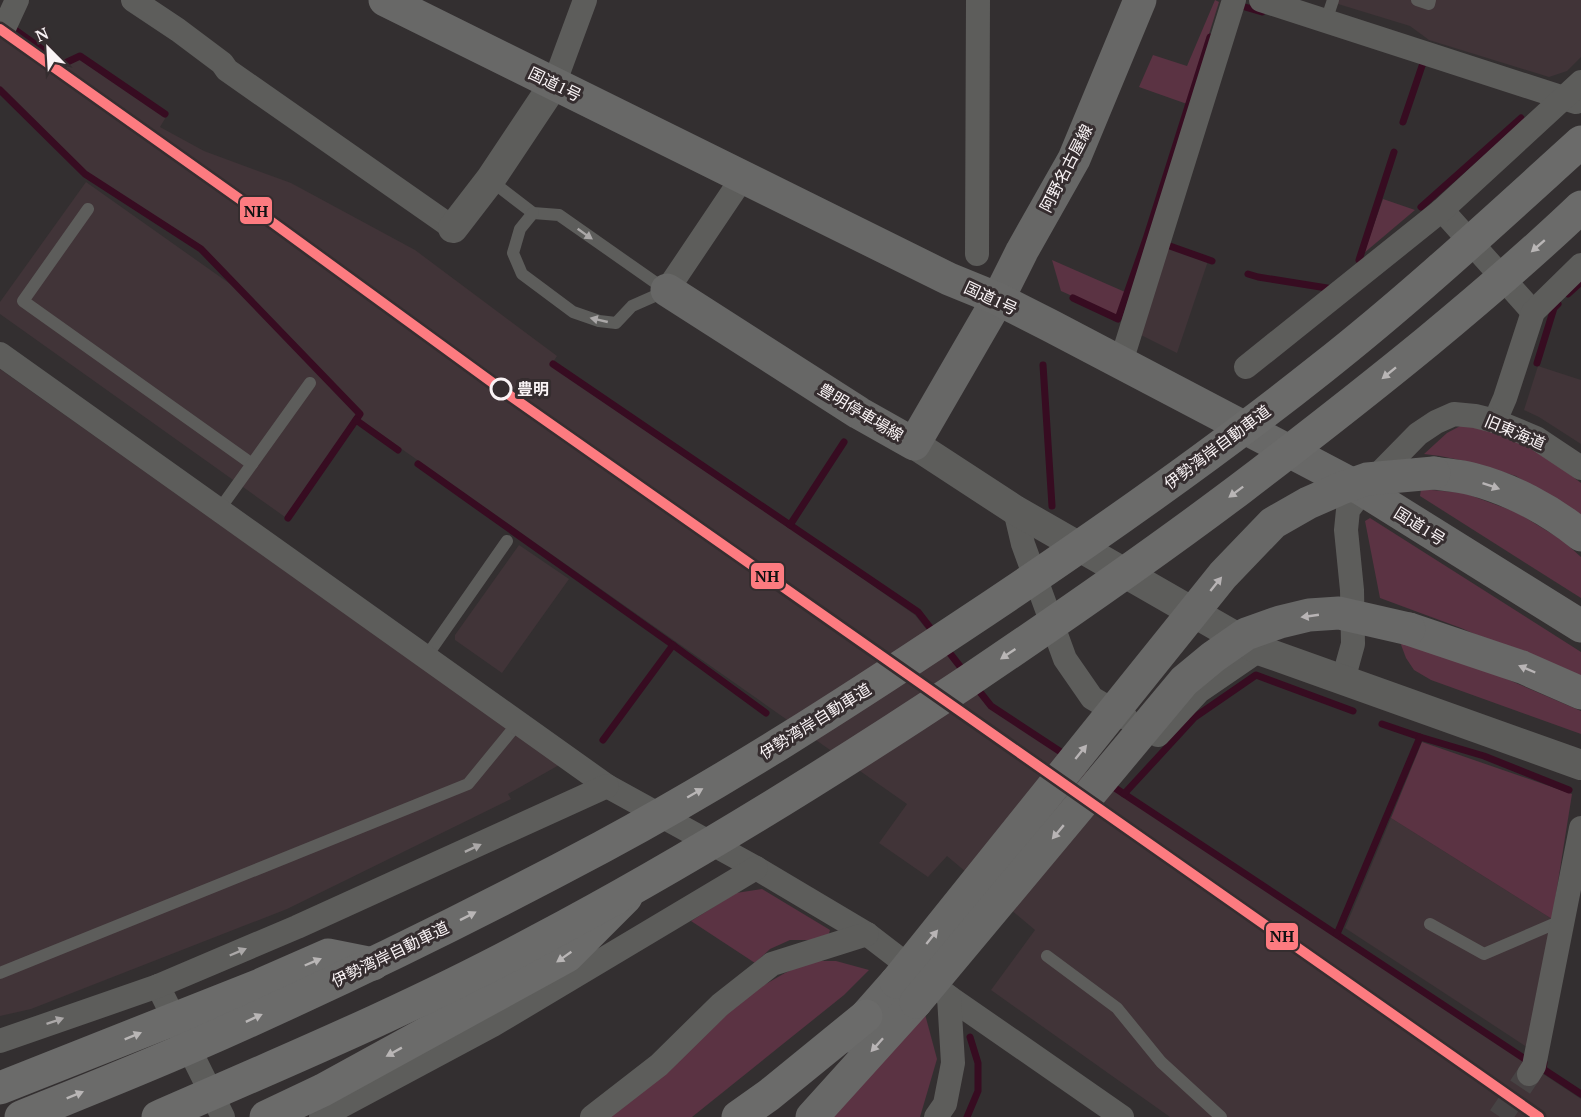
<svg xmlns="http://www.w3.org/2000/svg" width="1581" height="1117" font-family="'PT Serif','Noto Sans JP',serif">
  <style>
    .built { fill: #413438 }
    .green { fill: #5b3343 }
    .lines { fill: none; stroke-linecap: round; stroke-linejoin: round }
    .stream { stroke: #370c21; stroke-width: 7 }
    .minor-tunnel { stroke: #474344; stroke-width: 24; stroke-dasharray: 24 12; stroke-linecap: butt }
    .service { stroke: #5d5d5b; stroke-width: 12 }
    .minor { stroke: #5d5d5b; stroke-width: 24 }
    .tertiary { stroke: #5d5d5b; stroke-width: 30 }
    .secondary { stroke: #676766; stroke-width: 33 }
    .trunk { stroke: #686867; stroke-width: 33 }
    .motorway { stroke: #6b6b6a; stroke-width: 33 }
    .trunk-bridge { stroke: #686867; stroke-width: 33 }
    .motorway-bridge { stroke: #6b6b6a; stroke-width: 33 }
    .rail-1-casing { stroke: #352d2f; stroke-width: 15 }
    .rail-1 { stroke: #fd7b80; stroke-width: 10 }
    .oneway { fill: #aba8a8 }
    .oneway2 { fill: #b9b6b6 }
    .oneway3 { fill: #b8b4b5 }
    .stop-dot { fill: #352d2f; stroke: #f9f3f5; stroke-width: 3 }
    .labels { text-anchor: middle; stroke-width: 6; stroke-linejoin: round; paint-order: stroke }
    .street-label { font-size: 16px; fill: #f9f3f5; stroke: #352d2f }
    .stop-label { font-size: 16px; font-weight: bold; fill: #f9f3f5; stroke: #352d2f; text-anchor: start }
    .line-badge { stroke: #352d2f; stroke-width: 2 }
    .pale-badge-label { font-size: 16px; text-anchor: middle; font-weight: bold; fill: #111 }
  </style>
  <rect width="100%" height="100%" fill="#332f30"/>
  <!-- built -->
  <g class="built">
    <polygon points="1325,0 1581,0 1581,57 1567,71 1549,77 1429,40 1410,26"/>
    <polygon points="0,24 63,66 79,59 166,117 160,127 204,151 291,183 415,250 557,356 551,365 648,428 915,615 988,707 1126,797 1581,1099 1581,1117 1170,1117 991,990 1035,930 947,856 928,877 879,843 907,804 359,419 363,413 202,246 86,172 0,87"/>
    <polygon points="86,182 233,286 357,414 285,517 0,314 0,302"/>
    <polygon points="1166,245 1208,261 1177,353 1135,332"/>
    <polygon points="1538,366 1581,380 1581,444 1539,417 1524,410"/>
    <polygon points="0,369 559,765 508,794 511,799 287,909 31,1009 0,1016"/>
    <polygon points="519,545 569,579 502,673 455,640 455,635"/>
    <polygon points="1391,818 1552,919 1530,1049 1345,928"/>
  </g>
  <!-- green -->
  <g class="green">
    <polygon points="1215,0 1219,2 1187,104 1139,87 1153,55 1187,66"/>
    <polygon points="1383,199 1415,210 1364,253"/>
    <polygon points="1052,260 1125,292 1117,316 1061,291"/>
    <polygon points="1462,425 1485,427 1536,449 1581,483 1581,520 1569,510 1516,476 1465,461 1440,456 1424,454 1447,433"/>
    <polygon points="1421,489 1464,493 1516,512 1562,540 1581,557 1581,598 1420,496"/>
    <polygon points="1370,518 1581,652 1581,681 1461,628 1380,598 1365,521"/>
    <polygon points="1400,642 1474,665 1581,711 1581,734 1431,680 1414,670 1406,658"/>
    <polygon points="1422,742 1572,794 1552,919 1391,818"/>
    <polygon points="762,889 830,930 827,940 790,940 770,949 755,963 691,921 736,893"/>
    <polygon points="810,961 836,961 869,970 844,995 692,1117 607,1117 745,996 785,973"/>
    <polygon points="922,1003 937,1059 920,1117 830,1117"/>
  </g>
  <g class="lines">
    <!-- stream -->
    <g class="stream">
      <polyline points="1245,7 1262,12"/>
      <polyline points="14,29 63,64 80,56 165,114"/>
      <polyline points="0,90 85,174 201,249 360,414 288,518"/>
      <polyline points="1403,122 1423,63"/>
      <polyline points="1421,207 1521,118"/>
      <polyline points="1167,245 1212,261"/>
      <polyline points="1359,260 1394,152"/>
      <polyline points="1248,274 1258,277 1327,288"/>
      <polyline points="1568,294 1581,282"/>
      <polyline points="1073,298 1118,319 1146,239 1210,37"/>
      <polyline points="1537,363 1554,308 1558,304"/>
      <polyline points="553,364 918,612 935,634"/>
      <polyline points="1043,365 1052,506"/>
      <polyline points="356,420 398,450"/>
      <polyline points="418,464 673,645 766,713"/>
      <polyline points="790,525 844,442"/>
      <polyline points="945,647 966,674"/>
      <polyline points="976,687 991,706 1067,756"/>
      <polyline points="1382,724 1420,737"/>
      <polyline points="603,740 673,645"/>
      <polyline points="1109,784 1525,1059"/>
      <polyline points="1124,794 1195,717 1256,675 1353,711"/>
      <polyline points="1337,934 1420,737 1484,756 1569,790"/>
      <polyline points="1544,1063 1543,1069 1581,1094"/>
      <polyline points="967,1117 978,1091 978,1063 970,1037"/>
    </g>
    <!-- minor-tunnel -->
    <polyline class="minor-tunnel" points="1500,1117 1529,1074"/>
    <!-- service -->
    <g class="service">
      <polyline points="1417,0 1429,4 1430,0"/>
      <polyline points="1326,21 1333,0"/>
      <polyline points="490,180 533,213 559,215 666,290"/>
      <polyline points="88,209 23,301 252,464"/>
      <polyline points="533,213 520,229 513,253 522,274 573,312 599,321 616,323 632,306 666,291"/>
      <polyline points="219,510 310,383"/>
      <polyline points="426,657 507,541"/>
      <polyline points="1430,924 1484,954 1563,920"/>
      <polyline points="1047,956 1117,1008 1161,1062 1221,1117"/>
      <polyline points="0,973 468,784 518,723"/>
    </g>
    <!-- minor -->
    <g class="minor">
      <polyline points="133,0 178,30 222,63 227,70 453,228"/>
      <polyline points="1261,0 1576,102"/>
      <polyline points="5,26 17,0"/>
      <polyline points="554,84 585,0"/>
      <polyline points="1442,210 1533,312"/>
      <polyline points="977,254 978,0"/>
      <polyline points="667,290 743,177"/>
      <polyline points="0,354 607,786 756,868 867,934 949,997 1122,1117"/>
      <polyline points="1121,362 1234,0"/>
      <polyline points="1246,367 1442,210 1581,82"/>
      <polyline points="1495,421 1505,398 1533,312 1581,265"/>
      <polyline points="1015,510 1023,544 1065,659 1092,698 1126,718"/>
      <polyline points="1343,680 1353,644 1352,590 1346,530 1348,510 1363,490 1418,434 1436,422 1454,414 1475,416 1495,421 1536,438 1581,468"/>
      <polyline points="1158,735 1199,691 1259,650"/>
      <polyline points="158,986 223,1117"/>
      <polyline points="0,1041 158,986 297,927 607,786"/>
      <polyline points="1529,1074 1534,1066 1581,828"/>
      <polyline points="321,1117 493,1025 756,868"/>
      <polyline points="592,1117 659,1065 720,1005 772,964 867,934"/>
      <polyline points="936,1117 945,1104 953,1063 949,997"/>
    </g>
    <!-- tertiary -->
    <g class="tertiary">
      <polyline points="453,228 490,180 554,84"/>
      <polyline points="914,444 1015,510 1259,650 1581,765"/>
    </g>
    <!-- secondary -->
    <polyline class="secondary" points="667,290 859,413 914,444 998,299 1022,251 1074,159 1140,0"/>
    <!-- trunk -->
    <g class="trunk">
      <polyline points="385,0 949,279 998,299 1051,326 1363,490 1581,626"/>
      <path d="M1434 473C1447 475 1460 476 1472 479 1511 489 1550 510 1581 535"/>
      <polyline points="1409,629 1522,667 1581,693"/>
      <polyline points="847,1036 866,1016 896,982"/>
      <polyline points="812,1117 916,1002"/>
    </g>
    <!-- motorway -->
    <g class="motorway">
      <polyline points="266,1117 323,1090 567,956 626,897"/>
      <polyline points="738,1117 769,1095 866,1016"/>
    </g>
    <!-- trunk-bridge -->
    <g class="trunk-bridge">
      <polyline points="896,982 1223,575 1273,523 1308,503 1342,488 1367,479 1434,473"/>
      <polyline points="916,1002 1184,681 1213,657 1246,634 1280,622 1309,615 1339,613 1409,629"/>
    </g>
    <!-- motorway-bridge -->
    <g class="motorway-bridge">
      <polyline points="0,1088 260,985 328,955 373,964"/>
      <path d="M21 1117C78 1094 136 1071 193 1046 332 985 469 918 602 847 725 781 843 705 959 628 1083 546 1205 461 1322 368 1412 297 1496 219 1581 142"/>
      <path d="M158 1117C286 1061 415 1007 537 941 685 863 828 774 968 681 1060 619 1151 556 1240 489 1303 441 1366 392 1427 342 1480 298 1532 254 1581 207"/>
    </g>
    <!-- rail-1 casing -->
    <g class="rail-1-casing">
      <polyline id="rail-1" points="0,29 265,217 512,397 1539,1117"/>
    </g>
    <!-- rail-1 -->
    <use href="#rail-1" class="rail-1"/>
  </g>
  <!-- one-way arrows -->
  <defs><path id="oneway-solid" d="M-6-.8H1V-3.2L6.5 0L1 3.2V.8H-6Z" transform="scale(1.5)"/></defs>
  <g class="oneway">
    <use href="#oneway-solid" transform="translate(585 234) rotate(35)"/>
    <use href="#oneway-solid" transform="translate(599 320) rotate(-167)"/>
    <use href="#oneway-solid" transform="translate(473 848) rotate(-25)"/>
    <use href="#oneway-solid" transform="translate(238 952) rotate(-23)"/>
    <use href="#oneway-solid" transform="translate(55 1021) rotate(-19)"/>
  </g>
  <g class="oneway2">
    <use href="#oneway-solid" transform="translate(1538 246) rotate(139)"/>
    <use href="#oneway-solid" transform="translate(1389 373) rotate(141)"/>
    <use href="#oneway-solid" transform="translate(1236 492) rotate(143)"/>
    <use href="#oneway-solid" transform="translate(1008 654) rotate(146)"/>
    <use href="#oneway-solid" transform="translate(695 793) rotate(-30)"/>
    <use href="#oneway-solid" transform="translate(468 916) rotate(-27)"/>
    <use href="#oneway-solid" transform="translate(564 957) rotate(145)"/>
    <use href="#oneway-solid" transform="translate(313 962) rotate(-23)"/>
    <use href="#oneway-solid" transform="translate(254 1018) rotate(-25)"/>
    <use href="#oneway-solid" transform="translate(133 1036) rotate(-22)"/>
    <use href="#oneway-solid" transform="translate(394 1052) rotate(151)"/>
    <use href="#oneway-solid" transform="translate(75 1095) rotate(-22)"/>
  </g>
  <g class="oneway3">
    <use href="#oneway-solid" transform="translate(1491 486) rotate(19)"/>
    <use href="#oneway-solid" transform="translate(1216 584) rotate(-51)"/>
    <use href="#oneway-solid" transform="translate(1310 616) rotate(172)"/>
    <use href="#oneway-solid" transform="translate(1527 669) rotate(-157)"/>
    <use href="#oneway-solid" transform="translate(1081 752) rotate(-51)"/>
    <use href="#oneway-solid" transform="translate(1058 832) rotate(130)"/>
    <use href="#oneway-solid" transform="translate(932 937) rotate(-51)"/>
    <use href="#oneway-solid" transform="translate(877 1045) rotate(132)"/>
  </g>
  <!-- markers -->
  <circle class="stop-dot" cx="501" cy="389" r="10"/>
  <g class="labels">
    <!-- street labels -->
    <g class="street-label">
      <text transform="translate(555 84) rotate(26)" y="6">国道1号</text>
      <text transform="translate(1066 168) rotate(-63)" y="6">阿野名古屋線</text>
      <text transform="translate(991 298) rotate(25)" y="6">国道1号</text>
      <text transform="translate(861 412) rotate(31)" y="6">豊明停車場線</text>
      <text transform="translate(1515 432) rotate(23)" y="6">旧東海道</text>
      <text transform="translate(1217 447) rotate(-37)" y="6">伊勢湾岸自動車道</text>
      <text transform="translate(1420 526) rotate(32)" y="6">国道1号</text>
      <text transform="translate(815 721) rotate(-32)" y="6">伊勢湾岸自動車道</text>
      <text transform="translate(390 954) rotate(-26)" y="6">伊勢湾岸自動車道</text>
    </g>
    <!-- stop labels -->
    <g class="stop-label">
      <text x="517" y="395">豊明</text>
    </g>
  </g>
  <g class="line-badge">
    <rect x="239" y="196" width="34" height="29" rx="6" fill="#fd7b80"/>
    <rect x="750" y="562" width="35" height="28" rx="6" fill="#fd7b80"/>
    <rect x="1265" y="922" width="34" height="29" rx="6" fill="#fd7b80"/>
  </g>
  <g class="pale-badge-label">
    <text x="256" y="217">NH</text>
    <text x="767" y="582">NH</text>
    <text x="1282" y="942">NH</text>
  </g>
  <!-- north arrow -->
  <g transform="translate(48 48) rotate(336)" stroke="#352d2f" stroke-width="4.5" paint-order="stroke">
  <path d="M0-4.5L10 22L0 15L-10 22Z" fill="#f9f3f5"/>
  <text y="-9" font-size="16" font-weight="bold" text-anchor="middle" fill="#f9f3f5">N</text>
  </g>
</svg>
